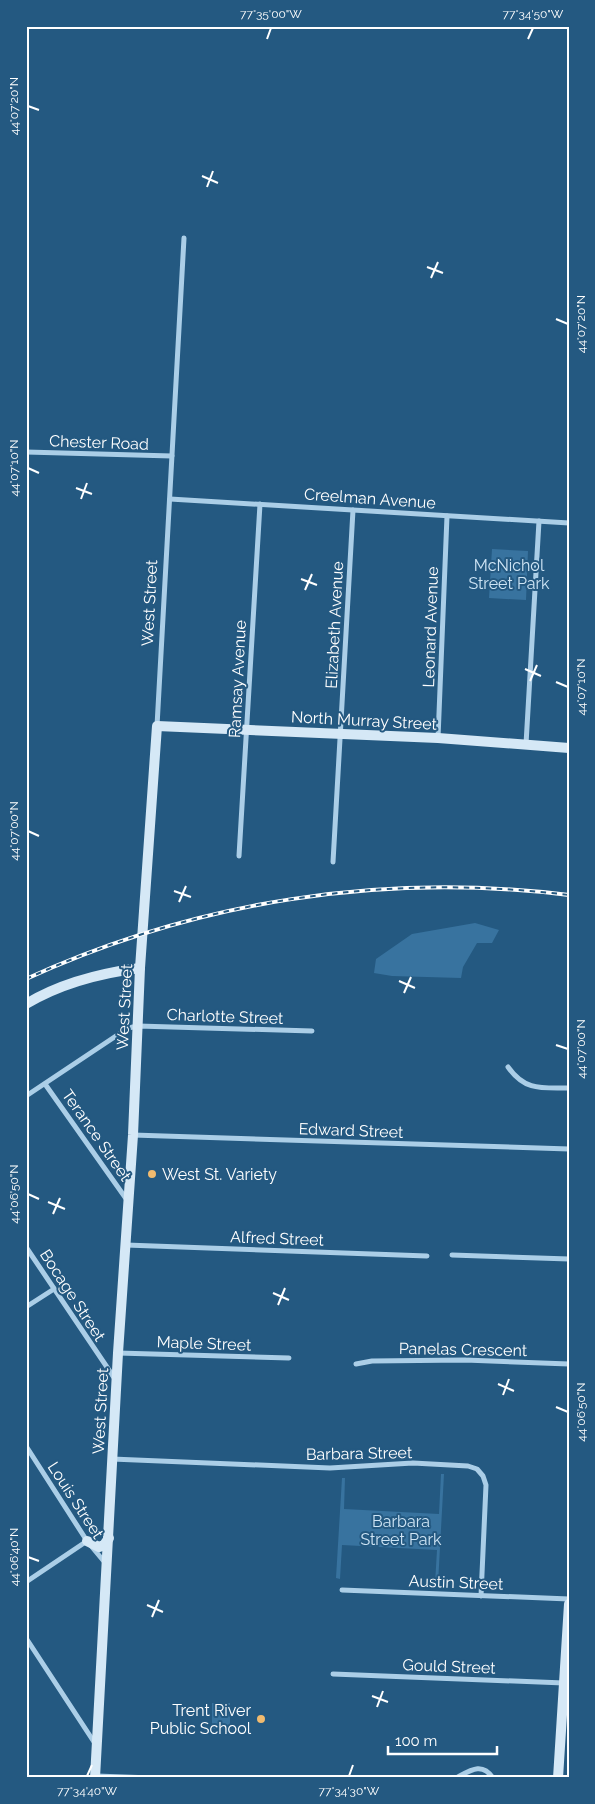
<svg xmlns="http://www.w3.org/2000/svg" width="595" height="1804" font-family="Raleway,sans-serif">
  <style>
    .green { fill: #38739f }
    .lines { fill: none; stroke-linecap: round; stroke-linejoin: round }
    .street { stroke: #abcee7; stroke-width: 5 }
    .secondary { stroke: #d5e8f6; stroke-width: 10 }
    .rail-casing { stroke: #fff; stroke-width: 4 }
    .rail { stroke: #245981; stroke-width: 2; stroke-dasharray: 5.5; stroke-linecap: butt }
    .ticks { fill: none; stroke: #fff; stroke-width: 2 }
    .poi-dot { fill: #f1bb6f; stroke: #245981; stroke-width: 2 }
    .labels { text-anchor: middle; stroke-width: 4; stroke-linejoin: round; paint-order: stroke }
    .street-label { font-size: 16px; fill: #fff; stroke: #245981 }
    .park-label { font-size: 16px; fill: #cfe5f5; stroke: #245981 }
    .poi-label { font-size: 16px; fill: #fff; stroke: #245981; text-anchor: start }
    .neatline { fill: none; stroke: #fff; stroke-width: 2 }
    .ticks-label { font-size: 12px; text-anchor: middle; fill: #fff }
  </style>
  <rect width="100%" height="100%" fill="#245981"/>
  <!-- green -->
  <g class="green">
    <polygon points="492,549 528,551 526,600 489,598"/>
    <polygon points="475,923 499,930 492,943 477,943 463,967 461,978 392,976 374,973 376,959 412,934"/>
    <polygon points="441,1474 444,1474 438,1584 435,1584 437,1550 342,1545 340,1579 336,1578 342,1478 345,1478 344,1509 439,1514"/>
    <rect x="212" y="1703" width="18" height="26"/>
  </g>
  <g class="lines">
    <!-- street -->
    <g class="street">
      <polyline points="26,452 172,456"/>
      <polyline points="170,499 569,523"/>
      <polyline points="157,726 184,238"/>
      <polyline points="438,738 447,516"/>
      <polyline points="526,744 539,521"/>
      <polyline points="239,856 260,504"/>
      <polyline points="333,862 353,510"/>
      <path d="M508 1067C525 1091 541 1088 569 1088"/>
      <polyline points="45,1084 127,1200"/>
      <polyline points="26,1096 128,1028 138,1026 312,1031"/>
      <polyline points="133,1135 569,1149"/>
      <polyline points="126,1245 427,1256"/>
      <polyline points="26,1247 115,1379"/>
      <polyline points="452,1255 569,1259"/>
      <polyline points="26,1307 54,1289"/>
      <polyline points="118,1353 289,1358"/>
      <polyline points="356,1364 372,1361 465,1360 569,1364"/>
      <polyline points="26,1446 87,1541 107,1565"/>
      <polyline points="112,1459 330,1468 413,1463 468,1466 477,1469 483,1476 486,1485 481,1596"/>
      <polyline points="26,1582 87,1541"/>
      <polyline points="342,1590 569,1599"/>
      <polyline points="26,1638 96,1745"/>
      <polyline points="333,1674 564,1683"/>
      <polyline points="96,1776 152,1778"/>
      <path d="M456 1778C471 1770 482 1762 493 1778"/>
    </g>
    <!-- secondary -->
    <g class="secondary">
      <path d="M26 1004C61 983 101 973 140 968"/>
      <polyline points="87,1541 99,1547 104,1545 109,1538"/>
      <polyline points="95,1778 118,1353 133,1135 140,968 157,726 438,738 569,748"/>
      <polyline points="558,1778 569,1604"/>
    </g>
    <!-- rail casing -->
    <g class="rail-casing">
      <path id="rail" d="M26 979C196 901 383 872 569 895"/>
    </g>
    <!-- rail -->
    <use href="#rail" class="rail"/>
  </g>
  <!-- ticks -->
  <path class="ticks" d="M267 39 271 28M528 39 533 28M28 106 39 110M202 176 218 183M207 187 213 171M427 267 443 273M431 278 438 262M556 319 568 324M28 468 39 473M76 488 92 494M81 499 87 483M301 579 317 585M305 590 312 574M525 669 541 676M530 681 537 665M556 682 568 687M28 831 39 836M174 891 191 897M179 902 186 886M399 981 415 988M404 993 411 977M556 1045 568 1049M28 1194 39 1199M48 1202 65 1209M53 1214 60 1198M273 1293 289 1300M278 1305 285 1288M498 1384 514 1391M503 1395 509 1379M556 1407 568 1412M28 1557 39 1561M147 1605 163 1612M152 1617 159 1600M372 1696 388 1702M377 1707 383 1691M87 1776 92 1765M349 1776 353 1765"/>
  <!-- markers -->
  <g class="poi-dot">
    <circle cx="152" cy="1174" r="5"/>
    <circle cx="261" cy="1719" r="5"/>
  </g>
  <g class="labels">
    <!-- street labels -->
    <g class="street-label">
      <text transform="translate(99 442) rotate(2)" y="6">Chester Road</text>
      <text transform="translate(370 498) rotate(4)" y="6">Creelman Avenue</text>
      <text transform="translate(149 603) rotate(-87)" y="6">West Street</text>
      <text transform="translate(334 625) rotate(-87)" y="6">Elizabeth Avenue</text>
      <text transform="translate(430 627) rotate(-88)" y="6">Leonard Avenue</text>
      <text transform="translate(237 679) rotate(-87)" y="6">Ramsay Avenue</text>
      <text transform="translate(364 720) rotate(3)" y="6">North Murray Street</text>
      <text transform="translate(124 1007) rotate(-87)" y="6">West Street</text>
      <text transform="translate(225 1016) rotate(2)" y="6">Charlotte Street</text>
      <text transform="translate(351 1130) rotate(2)" y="6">Edward Street</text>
      <text transform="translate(97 1135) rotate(55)" y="6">Terance Street</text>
      <text transform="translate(277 1238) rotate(2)" y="6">Alfred Street</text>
      <text transform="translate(73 1295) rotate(57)" y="6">Bocage Street</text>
      <text transform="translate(204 1343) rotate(2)" y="6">Maple Street</text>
      <text transform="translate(463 1349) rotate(1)" y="6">Panelas Crescent</text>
      <text transform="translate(100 1411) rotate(-87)" y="6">West Street</text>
      <text transform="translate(359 1453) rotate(-1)" y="6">Barbara Street</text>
      <text transform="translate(76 1500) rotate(57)" y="6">Louis Street</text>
      <text transform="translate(456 1582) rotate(2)" y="6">Austin Street</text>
      <text transform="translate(449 1666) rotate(2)" y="6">Gould Street</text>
    </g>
    <!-- park labels -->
    <g class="park-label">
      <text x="509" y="571">McNichol<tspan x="509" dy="18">Street Park</tspan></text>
      <text x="401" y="1527">Barbara<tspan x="401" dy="18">Street Park</tspan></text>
    </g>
    <!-- poi labels -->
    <g class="poi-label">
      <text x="162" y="1180">West St. Variety</text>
      <text x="251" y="1716" text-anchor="end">Trent River<tspan x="251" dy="18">Public School</tspan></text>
    </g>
  </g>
  <!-- border -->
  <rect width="595" height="1804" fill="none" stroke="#245981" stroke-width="55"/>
  <!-- scale -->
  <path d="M388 1746v8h109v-8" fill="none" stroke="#ffffff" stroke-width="2.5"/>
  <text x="395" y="1746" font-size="15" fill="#ffffff" stroke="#245981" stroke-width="4" paint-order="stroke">100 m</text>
  <rect x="28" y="28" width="540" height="1748" class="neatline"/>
  <g class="ticks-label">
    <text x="271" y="18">77°35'00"W</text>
    <text x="533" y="18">77°34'50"W</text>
    <text transform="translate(14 106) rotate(-90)" y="4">44°07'20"N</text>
    <text transform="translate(581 324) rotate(-90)" y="4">44°07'20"N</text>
    <text transform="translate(14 468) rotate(-90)" y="4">44°07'10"N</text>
    <text transform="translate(581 687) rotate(-90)" y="4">44°07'10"N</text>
    <text transform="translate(14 831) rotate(-90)" y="4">44°07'00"N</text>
    <text transform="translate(581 1049) rotate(-90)" y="4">44°07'00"N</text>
    <text transform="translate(14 1194) rotate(-90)" y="4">44°06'50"N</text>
    <text transform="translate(581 1412) rotate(-90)" y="4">44°06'50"N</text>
    <text transform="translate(14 1557) rotate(-90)" y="4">44°06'40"N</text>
    <text x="87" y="1795">77°34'40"W</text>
    <text x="349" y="1795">77°34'30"W</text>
  </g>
</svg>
